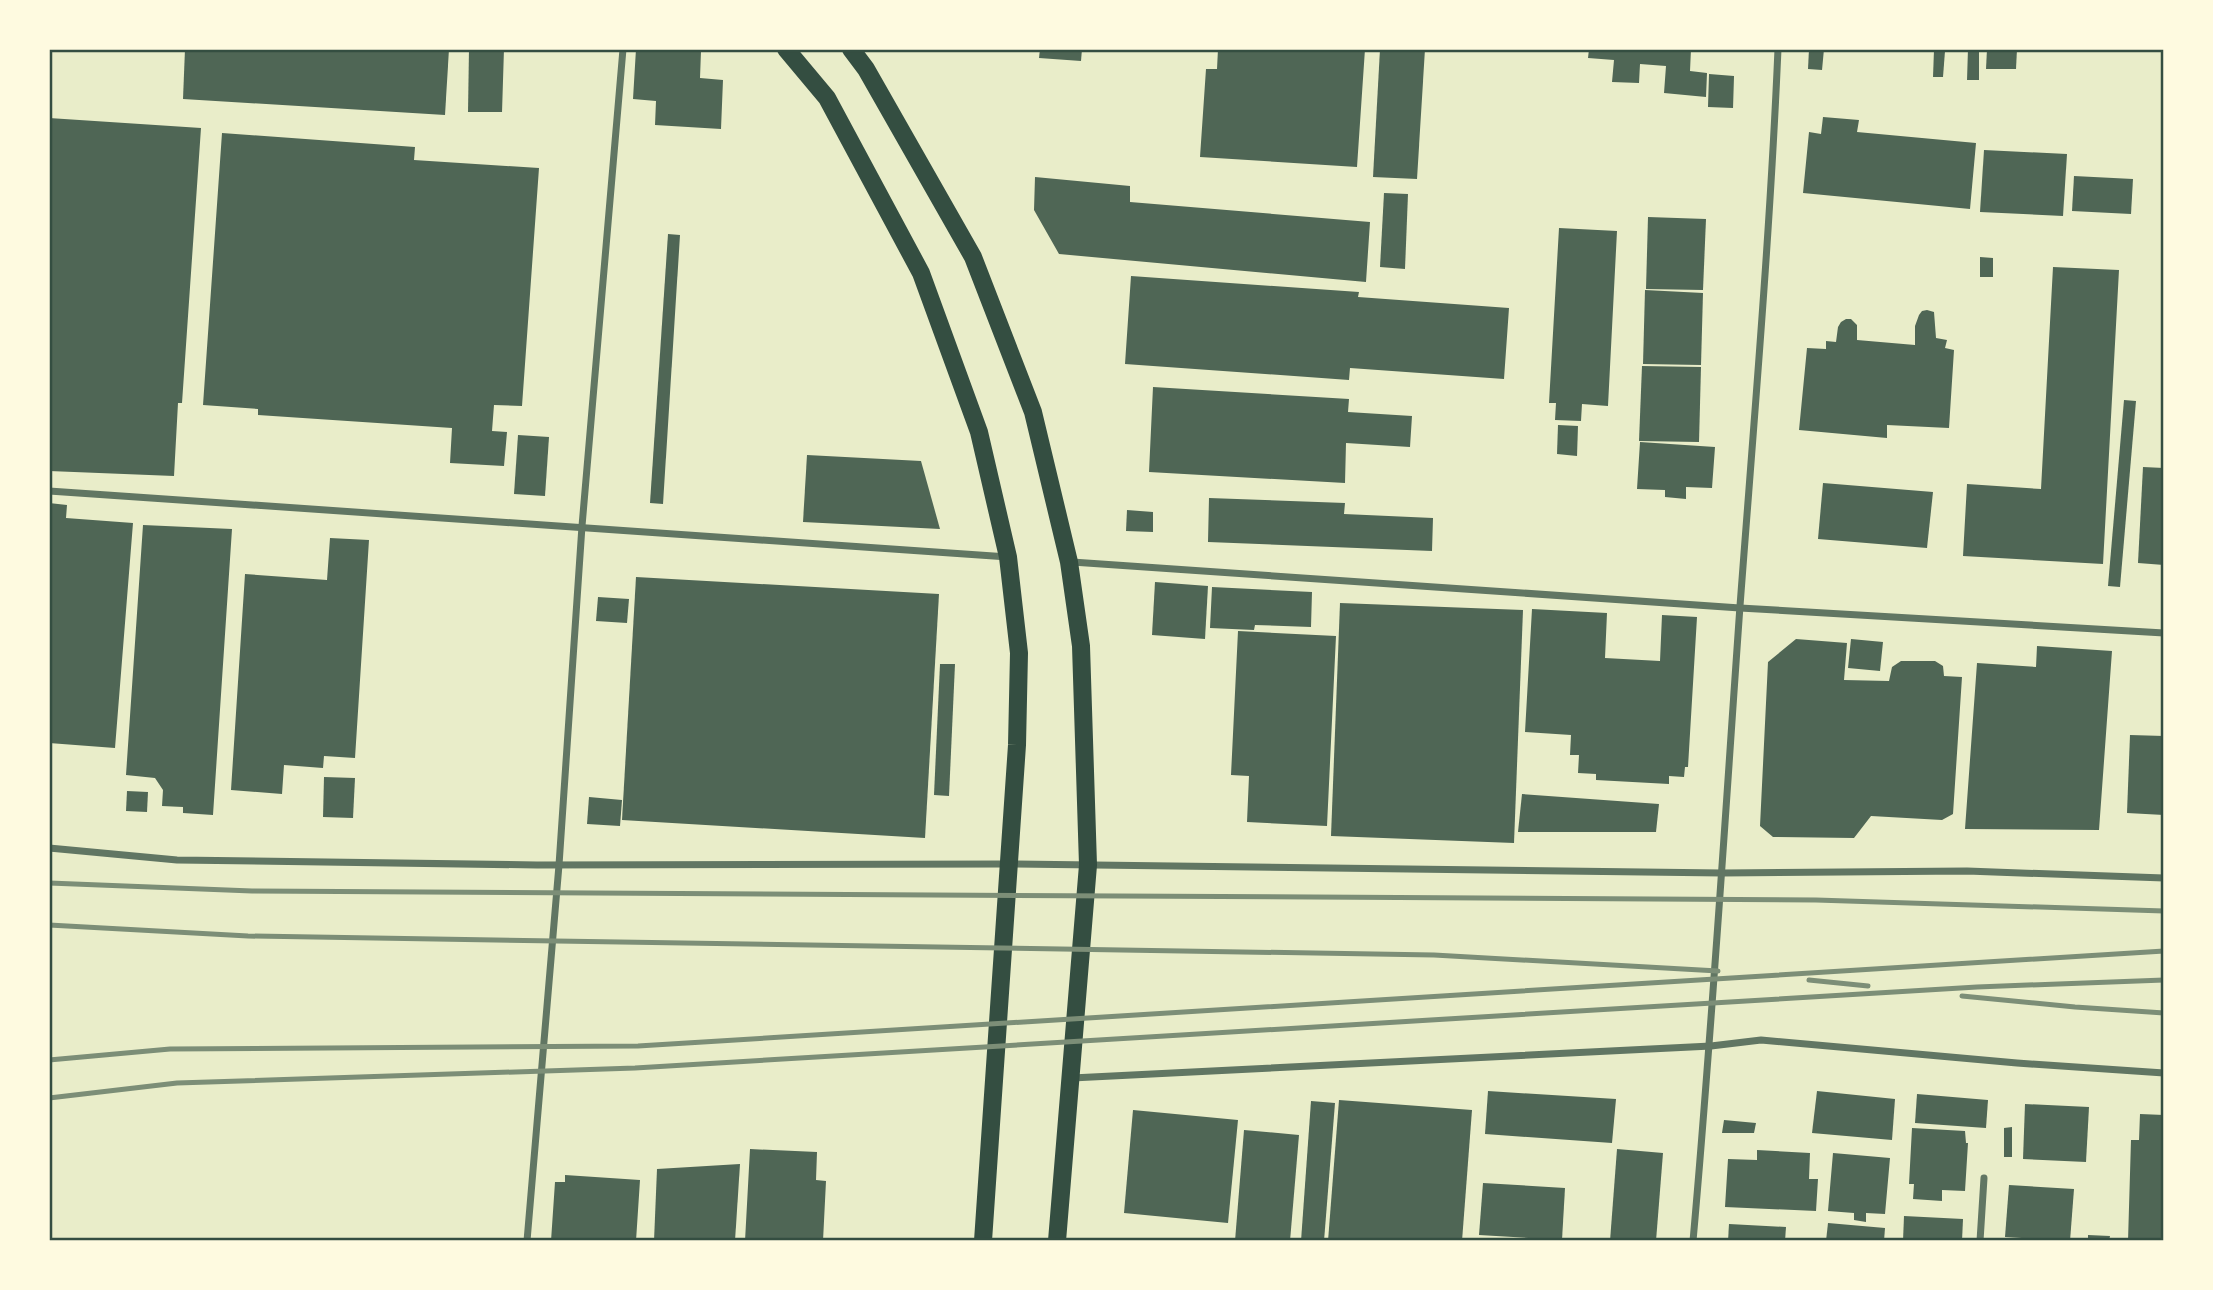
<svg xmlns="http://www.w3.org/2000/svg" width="2213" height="1290" font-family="'IBM Plex Sans',sans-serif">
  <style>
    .building { fill: #4f6655 }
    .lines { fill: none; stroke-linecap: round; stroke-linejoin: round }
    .minor { stroke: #617663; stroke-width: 7 }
    .primary { stroke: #344e41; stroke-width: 18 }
    .rail { stroke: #7c8e77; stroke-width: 5 }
    .neatline { fill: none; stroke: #344e41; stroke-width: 2.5 }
  </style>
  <rect width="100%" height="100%" fill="#e9edc9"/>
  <!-- building -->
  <g class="building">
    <polygon points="185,49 449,49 445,115 183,99"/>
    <polygon points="469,49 504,49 502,112 468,112"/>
    <polygon points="636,49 701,51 700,78 723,80 721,129 655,125 656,101 633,99"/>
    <polygon points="1040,49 1082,49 1081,61 1039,58"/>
    <polygon points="1218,49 1365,49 1357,167 1200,157 1206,69 1217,69"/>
    <polygon points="1380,49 1425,49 1417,179 1373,177"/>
    <polygon points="1589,49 1691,49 1690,71 1707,73 1706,97 1664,93 1666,66 1640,64 1639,83 1612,82 1614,60 1588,58"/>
    <polygon points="1809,49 1824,49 1822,70 1808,69"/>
    <polygon points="1968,49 1979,49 1979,80 1967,80"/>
    <polygon points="1987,49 2017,49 2016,69 1986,69"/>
    <polygon points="1934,50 1945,51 1943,77 1933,77"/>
    <polygon points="1709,74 1734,76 1733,108 1708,107"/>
    <polygon points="1823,117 1859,120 1857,132 1976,143 1970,209 1803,193 1809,132 1821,134"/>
    <polygon points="49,118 201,128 182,403 178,403 174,476 49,471"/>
    <polygon points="222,133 415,147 414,160 539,168 522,406 494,405 492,431 507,432 504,466 450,463 452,428 258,415 258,409 203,405"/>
    <polygon points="1984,150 2067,154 2063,216 1980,212"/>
    <polygon points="2074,176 2133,179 2131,214 2072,211"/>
    <polygon points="1035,177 1130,186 1130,202 1370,222 1366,282 1059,254 1034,210"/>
    <polygon points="1384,193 1408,194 1405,269 1380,267"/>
    <polygon points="1648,217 1706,219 1703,290 1646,289"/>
    <polygon points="1559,228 1617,231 1608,406 1582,404 1581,421 1555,420 1556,403 1549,403"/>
    <polygon points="668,234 680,235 663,504 650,503"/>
    <polygon points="1980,257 1993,258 1993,277 1980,277"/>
    <polygon points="2053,267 2119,270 2103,564 1963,556 1967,484 2041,489"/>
    <polygon points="1131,276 1359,292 1358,297 1509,308 1504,379 1350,368 1349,380 1125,364"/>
    <polygon points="1645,290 1703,293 1701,365 1643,364"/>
    <polygon points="1927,310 1934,312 1936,338 1947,340 1945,348 1954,350 1949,428 1887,425 1887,438 1799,430 1807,348 1826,349 1826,341 1836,342 1838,327 1841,322 1846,319 1851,319 1857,325 1857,340 1915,345 1915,326 1919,315 1922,311"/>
    <polygon points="1642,366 1701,367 1699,442 1639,441"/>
    <polygon points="1153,387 1349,399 1348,412 1412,416 1410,447 1346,443 1345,483 1149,472"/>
    <polygon points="2124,400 2136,401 2120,587 2108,586"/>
    <polygon points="1558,425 1578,426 1577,456 1557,454"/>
    <polygon points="518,435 549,437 545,496 514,494"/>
    <polygon points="1640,442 1715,447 1712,488 1686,487 1686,499 1665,497 1665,490 1637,489"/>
    <polygon points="807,455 921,461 940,529 803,522"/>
    <polygon points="2143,467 2164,468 2164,565 2138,563"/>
    <polygon points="1823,483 1933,492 1927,548 1818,539"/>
    <polygon points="1209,498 1345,503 1344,514 1433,518 1432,551 1208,542"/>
    <polygon points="49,503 67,505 66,518 133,523 115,748 49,743"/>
    <polygon points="1127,510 1153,512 1153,532 1126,531"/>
    <polygon points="143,525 232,529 213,815 183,813 183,807 162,806 163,790 155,778 126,775"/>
    <polygon points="330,538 369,540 355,758 324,756 323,768 284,765 282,794 231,790 245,574 327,580"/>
    <polygon points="636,577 939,594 925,838 622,820"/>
    <polygon points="1155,582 1208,586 1205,639 1152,635"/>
    <polygon points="1212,587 1312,592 1311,627 1255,625 1254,630 1210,628"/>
    <polygon points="598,597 629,599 627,623 596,621"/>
    <polygon points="1340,603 1523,610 1514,843 1331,836"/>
    <polygon points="1532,609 1607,613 1605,658 1660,661 1662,615 1697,617 1688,767 1685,767 1684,777 1669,776 1669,784 1596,780 1596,774 1578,773 1579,755 1570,755 1571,735 1525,732"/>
    <polygon points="1238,631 1336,636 1327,826 1247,822 1249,776 1231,775"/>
    <polygon points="1796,639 1847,643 1844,680 1889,681 1892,667 1901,661 1935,661 1943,666 1944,676 1962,677 1953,814 1942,820 1871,816 1854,838 1773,837 1760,826 1768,662"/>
    <polygon points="1851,639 1883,642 1880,671 1848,668"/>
    <polygon points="2037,646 2112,651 2099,830 1965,829 1977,663 2036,667"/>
    <polygon points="940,664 955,664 949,796 934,795"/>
    <polygon points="2130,735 2164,736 2164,815 2127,813"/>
    <polygon points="324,777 355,778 353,818 323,817"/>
    <polygon points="127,791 148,792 147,812 126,811"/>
    <polygon points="1522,794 1659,804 1656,832 1518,832"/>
    <polygon points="589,797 622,800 620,826 587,824"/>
    <polygon points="1488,1091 1616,1099 1612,1143 1485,1134"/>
    <polygon points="1817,1091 1895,1099 1892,1140 1812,1133"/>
    <polygon points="1917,1094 1988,1100 1986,1128 1915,1123"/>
    <polygon points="1339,1100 1472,1110 1462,1241 1328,1241"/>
    <polygon points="1311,1101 1335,1103 1324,1241 1301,1241"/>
    <polygon points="2025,1104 2089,1107 2086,1162 2023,1159"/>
    <polygon points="1133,1110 1238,1120 1228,1223 1124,1213"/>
    <polygon points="2140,1114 2164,1115 2164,1241 2128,1241 2131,1140 2139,1140"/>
    <polygon points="1724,1120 1756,1123 1754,1133 1722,1133"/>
    <polygon points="2012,1127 2012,1157 2004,1157 2004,1128"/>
    <polygon points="1912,1128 1965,1131 1966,1143 1968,1143 1965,1191 1942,1190 1942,1201 1913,1199 1914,1184 1909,1184"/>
    <polygon points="1244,1130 1299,1135 1290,1241 1235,1241"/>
    <polygon points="750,1149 817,1152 816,1180 826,1181 823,1241 745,1241"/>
    <polygon points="1617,1149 1663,1153 1656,1241 1610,1241"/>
    <polygon points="1757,1150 1810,1153 1809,1179 1818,1179 1816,1211 1725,1207 1728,1159 1757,1160"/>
    <polygon points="1833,1153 1890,1158 1885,1214 1866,1213 1866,1222 1854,1220 1854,1213 1828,1211"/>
    <polygon points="740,1164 735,1241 654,1241 657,1169"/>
    <polygon points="565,1175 640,1180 636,1241 551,1241 555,1182 565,1182"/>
    <polygon points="1483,1183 1565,1188 1562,1240 1479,1235"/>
    <polygon points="2009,1185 2074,1189 2070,1241 2005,1237"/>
    <polygon points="1904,1216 1963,1219 1962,1241 1903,1241"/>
    <polygon points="1828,1223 1885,1228 1884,1241 1826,1241"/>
    <polygon points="1729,1224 1786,1227 1785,1241 1728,1241"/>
    <polygon points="2088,1235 2110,1236 2109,1241 2088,1241"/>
  </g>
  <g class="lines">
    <!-- minor -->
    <g class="minor">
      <polyline points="49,491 1008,557"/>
      <polyline points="1072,562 1740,608 2164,633"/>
      <polyline points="49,848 177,860 537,865 1008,864 1722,873 1967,871 2164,878"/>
      <polyline points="1072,1078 1711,1046 1761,1040 2017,1063 2164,1073"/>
      <polyline points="527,1241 559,865 582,526 623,49"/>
      <path d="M1693 1241C1712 1030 1725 818 1740 606 1754 420 1770 235 1778 49"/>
      <polyline points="1980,1241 1984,1178"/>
    </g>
    <!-- primary -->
    <g class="primary">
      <polyline points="786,49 827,98 921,273 979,432 1008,557 1019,653 1017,745 983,1241"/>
      <polyline points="851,49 866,69 973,257 1033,412 1069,562 1081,646 1088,865 1057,1241"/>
    </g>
    <!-- rail -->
    <g class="rail">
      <polyline points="49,883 252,891 1816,900 2164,911"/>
      <polyline points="49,925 248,936 1434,955 1718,971"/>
      <polyline points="1809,980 1868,986"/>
      <polyline points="1962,996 2075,1007 2164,1013"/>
      <polyline points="49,1060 170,1049 638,1046 2164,951"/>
      <polyline points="49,1098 177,1083 635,1068 1977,987 2164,980"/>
    </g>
  </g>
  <!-- border -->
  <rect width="2213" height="1290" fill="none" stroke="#fefae0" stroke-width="102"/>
  <rect x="51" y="51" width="2111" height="1188" class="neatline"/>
</svg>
